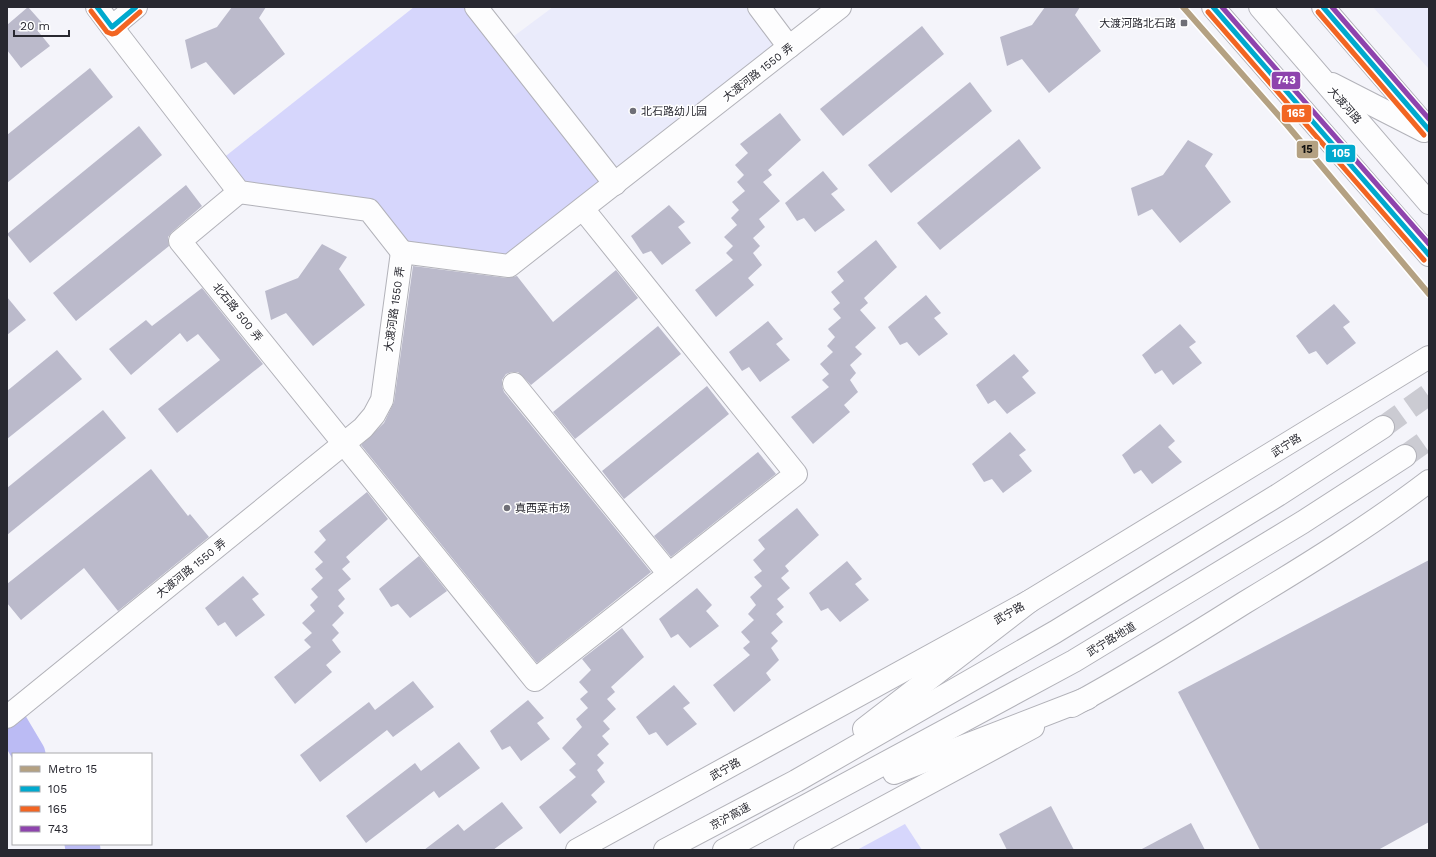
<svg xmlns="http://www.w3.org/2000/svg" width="1436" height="857" font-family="'Work Sans','Noto Sans SC',sans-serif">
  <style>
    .built { fill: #eaebfb }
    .green { fill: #d6d6fc }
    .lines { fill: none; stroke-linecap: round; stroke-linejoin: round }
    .river { stroke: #bbbbf4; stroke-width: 33 }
    .building { fill: #bbbacb }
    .highway-tunnel { stroke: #cbcbd2; stroke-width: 22; stroke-dasharray: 22 11; stroke-linecap: butt }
    .minor-casing { stroke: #b2b2b9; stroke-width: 24 }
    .major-casing { stroke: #b2b2b9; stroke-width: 24 }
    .highway-casing { stroke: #b2b2b9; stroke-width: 24 }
    .minor { stroke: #fdfdfe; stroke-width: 22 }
    .major { stroke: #fdfdfe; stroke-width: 22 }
    .highway { stroke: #fdfdfe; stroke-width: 22 }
    .bus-1-casing { stroke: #fff; stroke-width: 8 }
    .bus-2-casing { stroke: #fff; stroke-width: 8 }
    .bus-3-casing { stroke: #fff; stroke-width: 8 }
    .bus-1 { stroke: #00a9ce; stroke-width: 5 }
    .bus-2 { stroke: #f26522; stroke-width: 5 }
    .bus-3 { stroke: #8e44ad; stroke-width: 5 }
    .metro-1-casing { stroke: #fff; stroke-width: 9 }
    .metro-1 { stroke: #b4a182; stroke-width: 6 }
    .poi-dot { fill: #6f6f77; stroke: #fff; stroke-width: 1.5 }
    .labels { text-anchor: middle; stroke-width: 3; stroke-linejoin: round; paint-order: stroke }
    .poi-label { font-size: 11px; fill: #282830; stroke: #fff; text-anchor: start }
    .street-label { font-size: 11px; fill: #282830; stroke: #fff }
    .line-badge { stroke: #fff; stroke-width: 1.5 }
    .badge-label { font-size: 11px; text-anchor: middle; font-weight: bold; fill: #fff }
    .pale-badge-label { font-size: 11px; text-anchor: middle; font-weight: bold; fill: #111 }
  </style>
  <rect width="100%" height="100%" fill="#f4f4fa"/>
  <!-- built -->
  <g class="built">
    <polygon points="553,7 748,7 780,47 617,176 510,39"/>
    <polygon points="1373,7 1429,7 1429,69"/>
  </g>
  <!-- green -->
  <g class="green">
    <polygon points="414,7 465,7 615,184 509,266 402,252 369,210 239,192 217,163"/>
    <polygon points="905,824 922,850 857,850"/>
  </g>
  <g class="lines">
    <!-- river -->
    <g class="river">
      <polyline points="7,717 29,754"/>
      <polyline points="81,844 84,850"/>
    </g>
  </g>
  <!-- building -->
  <g class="building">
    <polygon points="28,7 44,25 37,30 50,46 21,68 7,50 7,25"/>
    <polygon points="232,7 266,7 259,18 285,54 234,95 206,62 191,69 185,40 217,27"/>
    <polygon points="1045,7 1080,7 1075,15 1101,51 1049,93 1022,59 1007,66 1000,37 1032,25"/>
    <polygon points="922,26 944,54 843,136 820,109"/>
    <polygon points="90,68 113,97 7,183 7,135"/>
    <polygon points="970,82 992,111 891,193 868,165"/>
    <polygon points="780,113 801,140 768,170 772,175 763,182 780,201 759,219 765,227 753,238 760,246 753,253 762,265 748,278 754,285 716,317 695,290 733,260 726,253 733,246 724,237 737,225 731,218 739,210 732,202 745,191 737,182 744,175 735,165 748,153 740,144"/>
    <polygon points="139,126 162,155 30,263 7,234"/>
    <polygon points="1019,139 1041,168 940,250 917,223"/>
    <polygon points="1188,140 1213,154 1205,166 1231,202 1180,243 1152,209 1138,216 1131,188 1163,175"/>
    <polygon points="823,171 838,189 831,194 845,210 815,232 804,218 797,221 785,203"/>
    <polygon points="186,185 202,206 172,232 168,237 169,246 76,321 53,293"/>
    <polygon points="669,205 685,222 678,227 691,243 662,265 651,251 643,254 631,236"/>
    <polygon points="876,240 897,267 864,298 868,303 860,310 876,328 855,347 862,354 850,365 856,373 850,380 858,392 844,405 850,412 813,444 791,417 829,387 822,380 829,374 820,364 833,352 827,346 835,337 828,329 841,318 833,309 840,303 831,292 844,281 837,272"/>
    <polygon points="322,244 347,257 339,269 365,305 313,346 286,313 271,320 265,291 298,278"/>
    <polygon points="413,266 507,278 517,276 553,322 616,270 638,298 531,385 518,372 512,372 506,374 502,380 502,386 504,392 651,572 537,663 361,445 384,423 394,402"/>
    <polygon points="202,288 263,364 177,433 158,409 220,360 198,334 187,342 180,333 131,375 109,349 146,320 152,326"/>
    <polygon points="926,295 941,313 934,318 948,334 919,356 907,342 900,345 888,327"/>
    <polygon points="7,297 26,320 7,335"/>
    <polygon points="1334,304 1350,322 1343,327 1356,343 1327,365 1316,351 1309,354 1296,336"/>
    <polygon points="768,321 783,339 776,344 790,360 760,382 749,367 742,371 729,352"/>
    <polygon points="1180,324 1196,342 1189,347 1202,363 1173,385 1162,370 1155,374 1142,355"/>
    <polygon points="658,326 681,354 575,439 553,412"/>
    <polygon points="57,350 82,379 7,439 7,391"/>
    <polygon points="1014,354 1029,371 1022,377 1036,393 1007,414 995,400 988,404 976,385"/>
    <polygon points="707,386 729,414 624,499 602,471"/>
    <polygon points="103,410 126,438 7,535 7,488"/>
    <polygon points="1160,424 1175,441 1168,447 1182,462 1152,484 1141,470 1134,474 1122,455"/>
    <polygon points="1010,432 1026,450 1019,455 1032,471 1003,493 992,479 984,482 972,464"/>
    <polygon points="758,452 776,474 671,557 654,536"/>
    <polygon points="151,469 188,516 190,514 209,537 118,611 84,568 21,620 7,603 7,584"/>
    <polygon points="367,492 388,519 346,557 350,562 342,569 351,579 338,590 345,599 338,606 344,613 332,625 339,633 332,640 341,652 326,665 332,672 295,704 274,677 311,647 304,640 312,633 302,623 315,611 310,605 318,597 311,589 323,578 315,569 323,562 314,552 326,540 319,531"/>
    <polygon points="797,508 819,535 785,566 789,571 781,578 790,588 777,599 784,607 776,614 783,622 771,633 778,641 771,648 779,660 766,673 771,680 734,712 713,685 750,655 743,648 750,642 741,632 754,620 748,614 756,605 750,597 762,586 754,577 762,571 753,560 765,549 758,540"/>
    <polygon points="419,556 447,591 410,618 398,604 391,607 379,589"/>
    <polygon points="1429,560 1429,822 1378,850 1260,850 1178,692"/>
    <polygon points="847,561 862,579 855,584 869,600 840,622 828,608 821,611 809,593"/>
    <polygon points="243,576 259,594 252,599 265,615 236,637 225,622 218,626 205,608"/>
    <polygon points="697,588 712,605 706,611 719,626 690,648 678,634 671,638 659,619"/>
    <polygon points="622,628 644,657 611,687 615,692 607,699 616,709 603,721 610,729 602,736 609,744 597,755 604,763 597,770 605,782 591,795 597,802 560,834 539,807 576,777 569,770 576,764 562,748 582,727 576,719 588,708 580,699 588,692 579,682 591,670 582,659"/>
    <polygon points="413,681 434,707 393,737 387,730 320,782 300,755 369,702 375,710"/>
    <polygon points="674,685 690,703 683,708 697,724 667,746 656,732 649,735 636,717"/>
    <polygon points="528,700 544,718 537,723 550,739 521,761 510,746 502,750 490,731"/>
    <polygon points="459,742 480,768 439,798 434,791 366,843 346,816 415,763 421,771"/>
    <polygon points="502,802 523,828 493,850 424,850 458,824 464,831"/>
    <polygon points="1051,806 1074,850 1007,850 999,834"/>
    <polygon points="1191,823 1205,850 1140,850"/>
  </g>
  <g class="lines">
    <!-- highway-tunnel -->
    <g class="highway-tunnel">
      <polyline points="1383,427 1429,394"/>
      <polyline points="1405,456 1429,439"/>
    </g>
    <!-- minor casing -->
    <g class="minor-casing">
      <g id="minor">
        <polyline points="97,7 112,27 136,7"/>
        <polyline points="476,7 615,184"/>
        <polyline points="759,7 789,47"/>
        <polyline points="112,27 239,192 369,210 402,252"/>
        <polyline points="239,192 180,241 535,680 796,474 583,209"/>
        <polyline points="514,384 669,574"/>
        <polyline points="7,717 363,428 374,415 382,400 402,252 509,266 840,7"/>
      </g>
    </g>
    <!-- major casing -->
    <g class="major-casing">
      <g id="major">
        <polyline points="1213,7 1429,255"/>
        <polyline points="1260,7 1429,203"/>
        <polyline points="1323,7 1429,130"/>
        <polyline points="1332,84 1424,131"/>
        <path d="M1072 706C1131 674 1187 639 1244 603 1307 565 1370 526 1429 481"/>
        <polyline points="577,850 1030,601 1429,357"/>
        <polyline points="805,850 1033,727"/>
      </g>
    </g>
    <!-- highway casing -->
    <g class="highway-casing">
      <g id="highway">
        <polyline points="864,729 1030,601"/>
        <polyline points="894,773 1088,698"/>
        <polyline points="665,850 796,781 1055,632 1278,495 1383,427"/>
        <polyline points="724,850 1074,661 1303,522 1405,456"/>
      </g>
    </g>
    <!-- minor -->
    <use href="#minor" class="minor"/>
    <!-- major -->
    <use href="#major" class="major"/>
    <!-- highway -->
    <use href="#highway" class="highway"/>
    <!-- bus-1 casing -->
    <g class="bus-1-casing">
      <g id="bus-1">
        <polyline points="97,7 112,27 136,7"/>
        <polyline points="1213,7 1429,255"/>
        <polyline points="1323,7 1429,130"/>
      </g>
    </g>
    <!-- bus-2 casing -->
    <g class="bus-2-casing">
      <g id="bus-2">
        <polyline points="91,11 107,32 112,34 116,33 140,12"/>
        <polyline points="1208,12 1424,260"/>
        <polyline points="1318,12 1424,135"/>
      </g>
    </g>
    <!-- bus-3 casing -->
    <g class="bus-3-casing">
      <g id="bus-3">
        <polyline points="1222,7 1429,244"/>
        <polyline points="1332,7 1429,119"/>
      </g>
    </g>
    <!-- bus-1 -->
    <use href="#bus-1" class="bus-1"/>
    <!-- bus-2 -->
    <use href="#bus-2" class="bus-2"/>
    <!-- bus-3 -->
    <use href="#bus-3" class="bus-3"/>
    <!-- metro-1 casing -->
    <g class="metro-1-casing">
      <polyline id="metro-1" points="1183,7 1287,125 1429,294"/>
    </g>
    <!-- metro-1 -->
    <use href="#metro-1" class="metro-1"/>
  </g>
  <!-- markers -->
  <g class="poi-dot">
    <rect x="1180" y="19" width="8" height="8" rx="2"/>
    <circle cx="633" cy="111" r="4"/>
    <circle cx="507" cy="508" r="4"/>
  </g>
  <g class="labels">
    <!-- poi labels -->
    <g class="poi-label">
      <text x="1176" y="27" text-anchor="end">大渡河路北石路</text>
      <text x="641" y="115">北石路幼儿园</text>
      <text x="515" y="512">真西菜市场</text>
    </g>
    <!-- street labels -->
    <g class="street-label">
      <text transform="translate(758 72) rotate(-38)" y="4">大渡河路 1550 弄</text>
      <text transform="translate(1345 105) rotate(49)" y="4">大渡河路</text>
      <text transform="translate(394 309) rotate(-82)" y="4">大渡河路 1550 弄</text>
      <text transform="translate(238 312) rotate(51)" y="4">北石路 500 弄</text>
      <text transform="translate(1286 445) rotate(-32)" y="4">武宁路</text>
      <text transform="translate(191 568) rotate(-39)" y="4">大渡河路 1550 弄</text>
      <text transform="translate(1009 613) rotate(-29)" y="4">武宁路</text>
      <text transform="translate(1111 639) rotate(-31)" y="4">武宁路地道</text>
      <text transform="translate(725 769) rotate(-29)" y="4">武宁路</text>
      <text transform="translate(730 816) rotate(-28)" y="4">京沪高速</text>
    </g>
  </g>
  <g class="line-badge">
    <rect x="1271" y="71" width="30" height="19" rx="4" fill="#8e44ad"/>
    <rect x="1281" y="104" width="31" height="19" rx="4" fill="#f26522"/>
    <rect x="1296" y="140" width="23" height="19" rx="4" fill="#b4a182"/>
    <rect x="1325" y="144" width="31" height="19" rx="4" fill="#00a9ce"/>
  </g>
  <g class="badge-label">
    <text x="1286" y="84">743</text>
    <text x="1296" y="117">165</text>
    <text x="1341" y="157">105</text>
  </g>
  <g class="pale-badge-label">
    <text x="1307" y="153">15</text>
  </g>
  <!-- border -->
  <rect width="1436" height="857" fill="none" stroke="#282830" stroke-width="16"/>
  <!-- legend -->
  <rect x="12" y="753" width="140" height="92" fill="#ffffff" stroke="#a9a9ac"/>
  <rect x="20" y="766" width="20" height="6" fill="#b4a182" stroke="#a9a9ac"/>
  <text x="48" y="773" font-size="12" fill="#282830">Metro 15</text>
  <rect x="20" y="786" width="20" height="6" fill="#00a9ce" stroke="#a9a9ac"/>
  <text x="48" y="793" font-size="12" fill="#282830">105</text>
  <rect x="20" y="806" width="20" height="6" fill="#f26522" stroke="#a9a9ac"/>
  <text x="48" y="813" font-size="12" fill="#282830">165</text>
  <rect x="20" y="826" width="20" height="6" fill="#8e44ad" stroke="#a9a9ac"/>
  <text x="48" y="833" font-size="12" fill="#282830">743</text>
  <!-- scale -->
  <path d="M14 30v6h55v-6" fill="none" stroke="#282830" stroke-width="2"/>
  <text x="20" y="30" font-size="12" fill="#282830" stroke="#ffffff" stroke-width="3" paint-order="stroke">20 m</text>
</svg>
